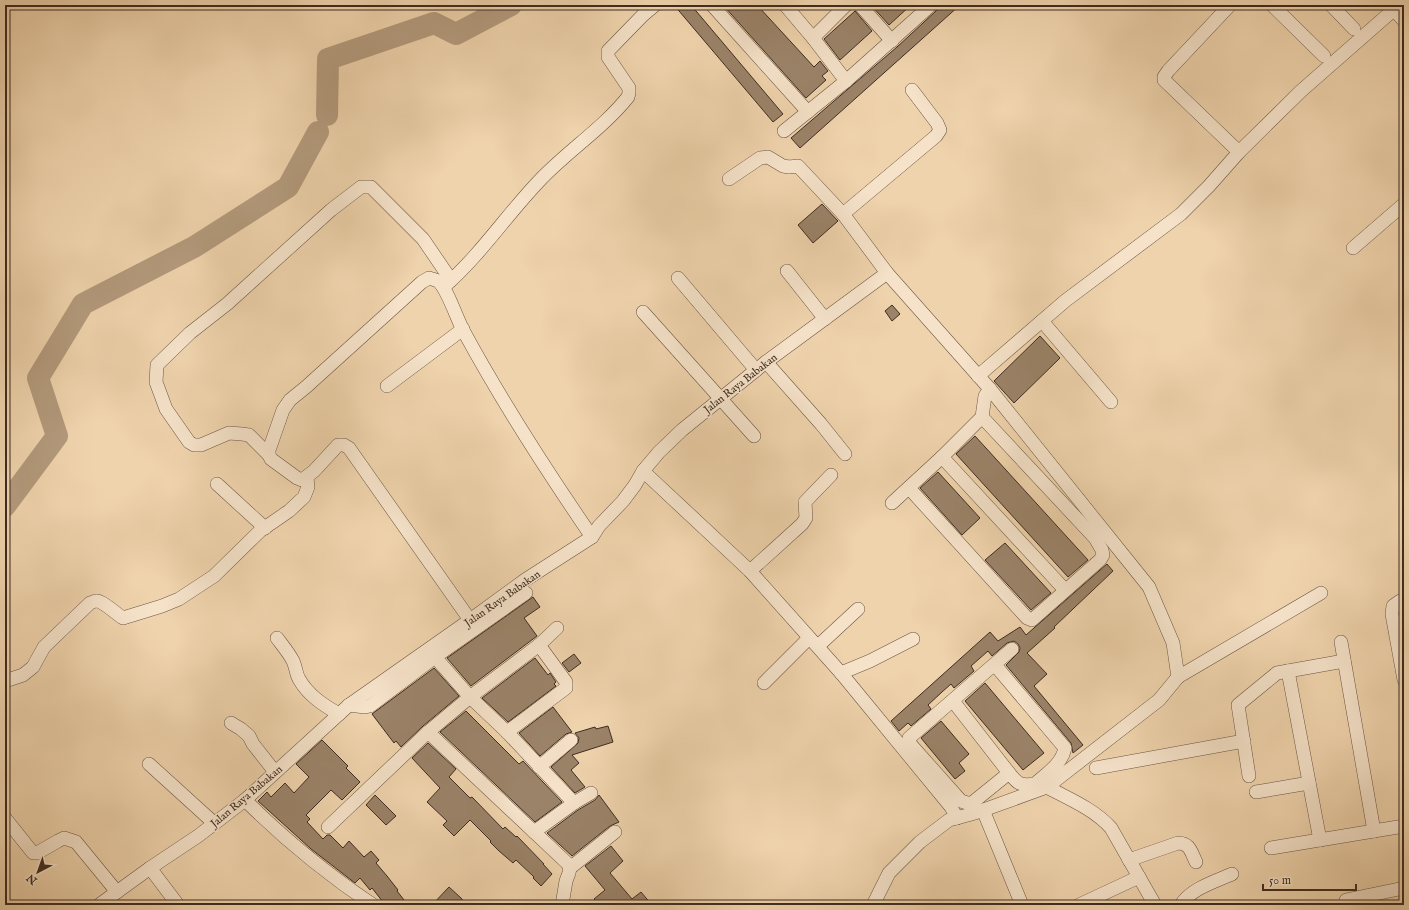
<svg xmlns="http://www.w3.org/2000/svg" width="1409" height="910" font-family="'IM FELL English',serif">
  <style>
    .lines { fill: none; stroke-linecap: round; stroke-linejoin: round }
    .river { stroke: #b39a7c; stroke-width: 22 }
    .building { fill: #9b8369; stroke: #3f2c20 }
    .minor-casing { stroke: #6b5643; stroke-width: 14 }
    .minor { stroke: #f5e2c9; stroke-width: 13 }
    .labels { text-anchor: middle; stroke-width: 3; stroke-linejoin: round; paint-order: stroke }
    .street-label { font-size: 11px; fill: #3f2c20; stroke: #f5e2c9 }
  </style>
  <rect width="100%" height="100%" fill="#efd3ac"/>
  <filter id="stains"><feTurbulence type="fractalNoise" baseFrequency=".005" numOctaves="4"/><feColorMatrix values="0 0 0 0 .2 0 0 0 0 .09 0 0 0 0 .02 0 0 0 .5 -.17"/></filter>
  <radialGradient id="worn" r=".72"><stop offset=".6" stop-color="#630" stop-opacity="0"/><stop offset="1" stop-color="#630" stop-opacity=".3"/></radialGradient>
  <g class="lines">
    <!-- river -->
    <g class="river">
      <polyline points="327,115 328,59 434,23 456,34 511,5"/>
      <polyline points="5,506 57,436 38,378 83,304 194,247 288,187 318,132"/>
    </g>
  </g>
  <!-- building -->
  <g class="building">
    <polygon points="674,5 691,5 783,114 773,122"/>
    <polygon points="723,5 757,5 814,67 820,61 828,71 822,76 826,80 806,98"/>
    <polygon points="871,5 911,5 889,25"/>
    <polygon points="940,5 960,5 800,148 791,138 897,47 936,11"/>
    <polygon points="855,11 872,31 840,60 824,39"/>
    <polygon points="822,204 838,221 813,243 798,225"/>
    <polygon points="892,305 900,314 892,321 885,311"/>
    <polygon points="1040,336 1060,358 1014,403 994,381"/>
    <polygon points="975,436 1088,560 1068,577 956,454"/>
    <polygon points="938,472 980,518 962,535 920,488"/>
    <polygon points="1005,543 1051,593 1031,610 985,560"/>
    <polygon points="1107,564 1113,571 1054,627 1055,628 1027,653 1047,674 1034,686 1083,745 1073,753 1071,743 1006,665 1019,652 1020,648 1018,644 1014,641 1007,643 992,656 988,651 971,666 974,671 954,688 951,684 942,692 928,705 931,709 911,726 908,723 899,731 891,721 990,632 998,641 1020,627 1026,635"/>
    <polygon points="533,597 540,607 524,618 537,636 471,686 447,658"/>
    <polygon points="574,654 581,663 569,672 562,663"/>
    <polygon points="535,658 548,675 550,673 556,682 554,684 556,686 508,722 482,698"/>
    <polygon points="434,668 459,696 423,726 401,747 396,741 394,743 372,714"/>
    <polygon points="985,683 1044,753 1023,770 965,701"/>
    <polygon points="553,707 572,732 566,734 540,756 519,733"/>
    <polygon points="466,711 519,764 523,761 562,802 535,822 440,732"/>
    <polygon points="941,721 969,754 959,763 965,771 955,779 921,738"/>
    <polygon points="608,726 613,742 572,755 579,763 571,770 585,787 575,793 551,767 578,743 579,738 575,733 595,727 596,729"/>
    <polygon points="322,740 348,766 346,768 360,782 342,800 331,790 306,815 310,819 307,822 323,839 327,835 330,835 343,848 349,841 364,857 371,851 379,860 376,863 387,876 398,890 397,891 408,905 388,905 385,900 383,902 372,888 370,890 360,878 355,883 311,849 258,801 267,792 271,797 285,783 294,793 309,777 296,764"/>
    <polygon points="428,743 456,769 449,777 470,798 472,797 503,829 505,827 516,837 517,836 544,864 543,864 552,874 541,886 533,878 534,877 516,860 513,863 499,851 490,842 491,841 470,820 454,836 443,825 447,821 427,802 440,788 412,758"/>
    <polygon points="375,795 396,816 386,825 366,805"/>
    <polygon points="599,795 619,822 610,826 572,856 547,833 578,810 595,800"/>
    <polygon points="611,846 623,861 610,873 632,899 641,892 652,905 599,905 594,899 605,890 585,866"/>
    <polygon points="449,887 461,898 467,905 432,905"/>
  </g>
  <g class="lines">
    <!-- minor casing -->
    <g class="minor-casing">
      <g id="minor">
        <polyline points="712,5 808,112"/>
        <polyline points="785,5 813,38 846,81"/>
        <polyline points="860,5 892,41"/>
        <polyline points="1230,5 1168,71 1164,77 1164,80 1239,152"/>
        <polyline points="1272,5 1324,56"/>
        <polyline points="1331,5 1354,29"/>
        <polyline points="1390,5 1404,21"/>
        <polyline points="813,38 846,5"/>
        <polyline points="784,131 846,81 931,5"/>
        <polyline points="729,179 760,158 768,157 783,166 789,167 798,166 843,214 887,273 990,389 1149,587 1173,643 1178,677 1159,700 1047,787"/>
        <polyline points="843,214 936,136 940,130 937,123 912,90"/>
        <polyline points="1353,248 1404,204"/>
        <polyline points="787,271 825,319"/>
        <polyline points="678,278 756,370"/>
        <path d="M446 285C482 253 508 213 541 179 569 150 603 128 628 97L629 93V88L608 57V51L643 15 655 5"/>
        <polyline points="643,312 754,436"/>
        <polyline points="1042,321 1111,402"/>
        <polyline points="766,362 821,424 845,454"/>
        <polyline points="978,376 1065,301 1181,214 1209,186 1239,152 1301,91 1399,5"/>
        <polyline points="387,386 463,329"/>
        <polyline points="269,455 249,435 242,434 229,433 201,445 194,445 189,442 166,409 156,382 157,365 190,333 227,304 331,210 361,187 371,187 423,239 451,280"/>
        <polyline points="942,457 1065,590"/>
        <polyline points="643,471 750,571 841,673 951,807 957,818"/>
        <polyline points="217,484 265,528"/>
        <polyline points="909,488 1027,618 1032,620 1100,560 1103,555 1102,550 1095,538 982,417"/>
        <polyline points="892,503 942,457 982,417 985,396 990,389"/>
        <polyline points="750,571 802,524 806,518 805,502 831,475"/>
        <polyline points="1404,600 1400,601 1393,606 1392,614 1404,680"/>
        <path d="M470 620 349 448 344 445H338L314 471 302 480 297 478 271 459 269 455V450L283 410 290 400 306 387 422 282 429 278C432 279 436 280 438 281 447 288 457 319 463 330 502 402 546 470 592 537"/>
        <path d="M277 638C283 646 289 653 293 661 296 667 296 674 299 679 308 695 323 705 339 714"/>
        <polyline points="1341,642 1374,831"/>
        <polyline points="539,645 557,628"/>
        <polyline points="818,646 858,609"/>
        <polyline points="435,657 470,697 507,732 574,803"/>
        <path d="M995 665 1065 748C1062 764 1046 774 1035 784 1020 786 1018 784 1009 773L972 803H967L961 801 912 746 910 743 909 738 1012 649"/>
        <polyline points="1288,671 1320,840"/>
        <polyline points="841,673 870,661 913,639"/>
        <polyline points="1178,677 1321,593"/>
        <path d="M5 681 23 675 33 667 44 647 90 603C92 602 94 601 97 601 101 600 118 615 123 618L162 606 179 599 214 576 260 531 289 511 304 497 308 487 307 478"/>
        <polyline points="764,683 809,638"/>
        <polyline points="953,701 1009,773"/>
        <polyline points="349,705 365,707 370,706 435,657 526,593"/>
        <polyline points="231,723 241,729 249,736 253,744 275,772"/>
        <polyline points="507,732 566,688 566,682 539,645 470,697 428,732 567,863 570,868 569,873 566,881 562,905"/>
        <polyline points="149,764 214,823"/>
        <polyline points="539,767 571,740"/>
        <polyline points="1096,768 1244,741"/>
        <polyline points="1249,776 1238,705 1277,673 1344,661"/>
        <polyline points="1256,792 1309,783"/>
        <path d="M245 800C284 839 327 874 373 905"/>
        <polyline points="983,810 1022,905"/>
        <polyline points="5,818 33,853 37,853 58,841 64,838 76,842 117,892"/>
        <polyline points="328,827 428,732"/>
        <polyline points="534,832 574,803 591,793"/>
        <polyline points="1271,848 1404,826"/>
        <path d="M1129 860 1178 843C1190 843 1191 852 1196 862"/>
        <polyline points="150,868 178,905"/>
        <polyline points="570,868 615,832"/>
        <polyline points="1346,900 1404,888"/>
        <polyline points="99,905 150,868 198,836 245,800 349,705 470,620 525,580 592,537 599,526 623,501 635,485 643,471 659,452 682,430 766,362 887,273"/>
        <path d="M873 905 889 873 920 842 949 820 975 813 1047 787C1069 799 1094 809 1111 828L1155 905"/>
        <polyline points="1079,905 1139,877"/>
        <path d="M1181 905C1190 889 1216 881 1232 874"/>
      </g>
    </g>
    <!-- minor -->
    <use href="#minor" class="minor"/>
  </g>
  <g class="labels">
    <!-- street labels -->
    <g class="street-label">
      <text transform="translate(740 383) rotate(-38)" y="4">Jalan Raya Babakan</text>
      <text transform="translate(502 598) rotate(-35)" y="4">Jalan Raya Babakan</text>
      <text transform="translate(246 796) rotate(-40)" y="4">Jalan Raya Babakan</text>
    </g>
  </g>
  <!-- margin -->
  <rect width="1409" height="910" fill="none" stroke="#efd3ac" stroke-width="20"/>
  <rect x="6" y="6" width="1397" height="898" fill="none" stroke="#3f2c20" stroke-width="2"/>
  <rect x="10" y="10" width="1389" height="890" fill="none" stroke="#3f2c20"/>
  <!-- north arrow -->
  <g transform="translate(38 872) rotate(221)" stroke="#f5e2c9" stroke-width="3" paint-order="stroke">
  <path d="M0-3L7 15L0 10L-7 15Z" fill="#3f2c20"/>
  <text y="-6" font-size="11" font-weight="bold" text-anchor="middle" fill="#3f2c20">N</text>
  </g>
  <!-- scale -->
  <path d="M1263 884v6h93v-6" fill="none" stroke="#3f2c20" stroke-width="2"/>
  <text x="1269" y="884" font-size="12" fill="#3f2c20" stroke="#f5e2c9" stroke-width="3" paint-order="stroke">50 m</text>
  <rect width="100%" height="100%" filter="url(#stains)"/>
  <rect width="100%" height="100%" fill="url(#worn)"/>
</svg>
